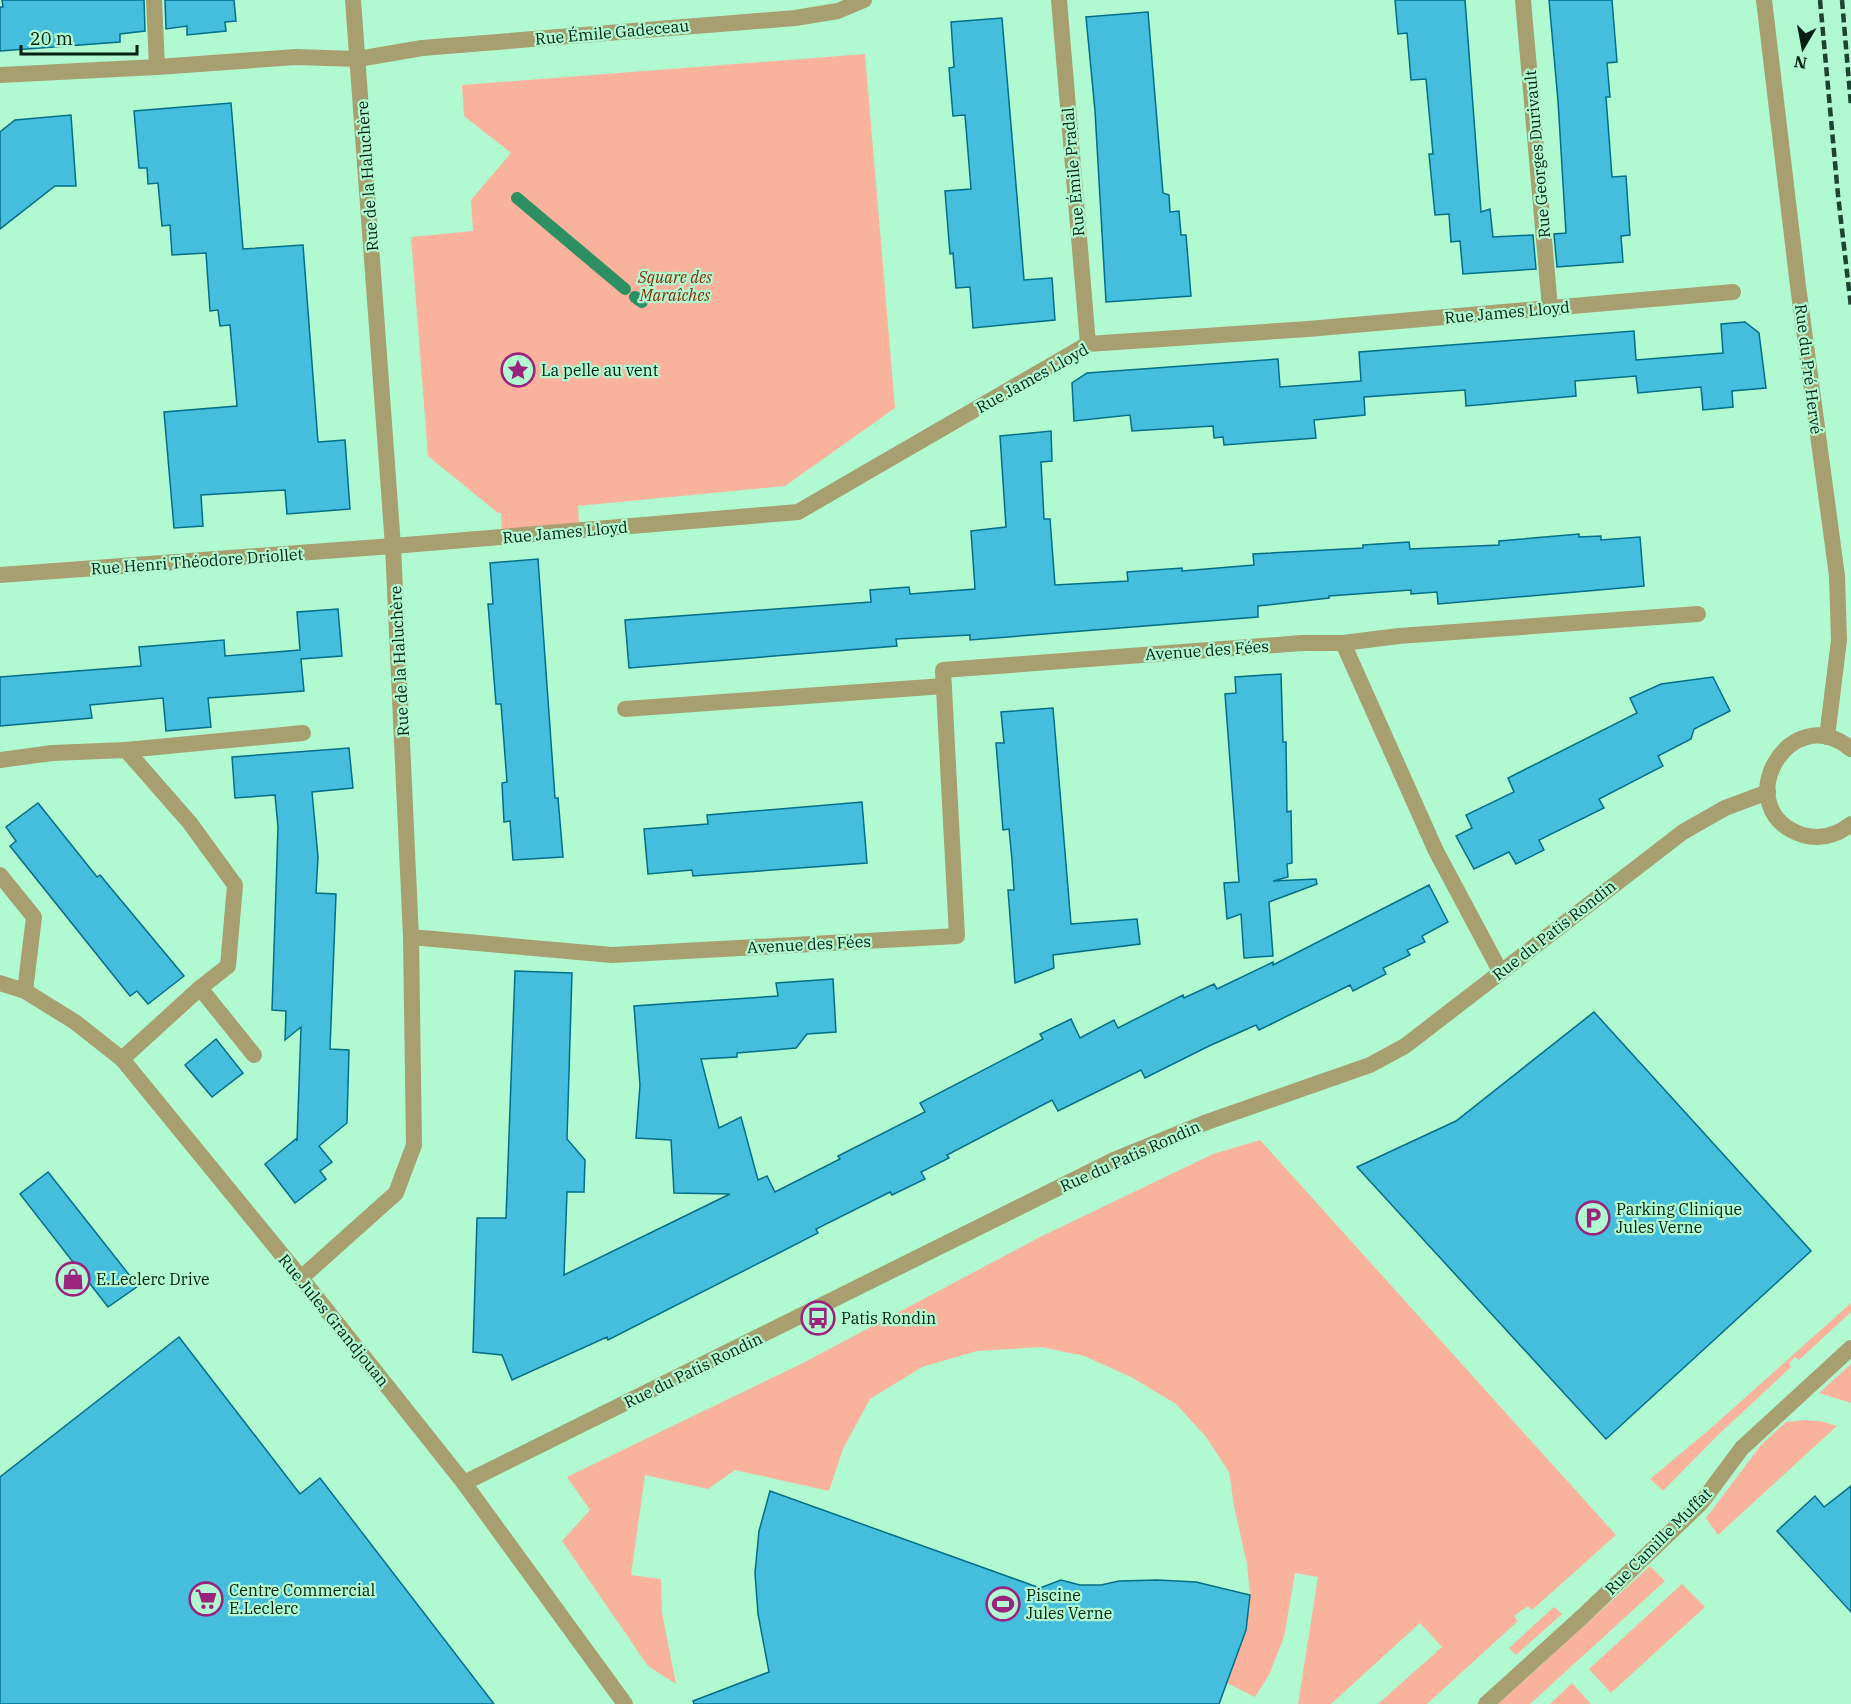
<svg xmlns="http://www.w3.org/2000/svg" width="1851" height="1704" font-family="'IBM Plex Serif',serif">
  <style>
    .green { fill: #f9b39c }
    .lines { fill: none; stroke-linecap: round; stroke-linejoin: round }
    .stream { stroke: #2d9062; stroke-width: 12 }
    .building { fill: #45bddd; stroke: #036f86; stroke-width: 1.5 }
    .minor { stroke: #a79f70; stroke-width: 16 }
    .rail { stroke: #1f4331; stroke-width: 4.5; stroke-dasharray: 9 4.5; stroke-linecap: butt }
    .labels { text-anchor: middle; stroke-width: 4.5; stroke-linejoin: round; paint-order: stroke }
    .street-label { font-size: 16px; fill: #021f11; stroke: #b1f9d0 }
    .park-label { font-size: 16px; font-style: italic; fill: #8a2a00; stroke: #b1f9d0 }
    .poi-label { font-size: 16px; fill: #021f11; stroke: #b1f9d0; text-anchor: start }
  </style>
  <rect width="100%" height="100%" fill="#b1f9d0"/>
  <!-- green -->
  <g class="green">
    <polygon points="865,54 895,408 785,486 578,506 579,524 502,531 501,513 498,513 428,456 411,237 473,231 471,200 511,153 464,116 462,85"/>
    <polygon points="1260,1140 1616,1535 1532,1610 1528,1606 1514,1616 1518,1621 1427,1704 1378,1704 1442,1647 1420,1623 1331,1704 1298,1704 1318,1577 1295,1573 1284,1637 1269,1675 1255,1697 1227,1683 1246,1630 1250,1595 1247,1564 1234,1506 1229,1472 1206,1437 1176,1404 1131,1377 1084,1356 1041,1347 977,1351 922,1367 870,1399 843,1449 829,1491 735,1470 708,1489 645,1475 631,1575 661,1579 662,1613 676,1684 648,1666 562,1541 590,1510 567,1477 803,1363 1040,1237 1213,1154"/>
    <polygon points="1851,1303 1851,1312 1799,1360 1795,1357 1789,1363 1791,1367 1717,1436 1663,1491 1650,1479 1710,1429"/>
    <polygon points="1851,1364 1851,1403 1819,1393"/>
    <polygon points="1804,1420 1820,1421 1837,1426 1718,1535 1706,1518 1761,1445 1786,1422"/>
    <polygon points="1650,1566 1665,1581 1530,1704 1498,1704"/>
    <polygon points="1682,1584 1705,1607 1611,1693 1589,1669"/>
    <polygon points="1554,1607 1562,1614 1516,1655 1509,1648"/>
    <polygon points="1572,1683 1591,1704 1550,1704"/>
  </g>
  <g class="lines">
    <!-- stream -->
    <g class="stream">
      <polyline points="517,198 625,289"/>
      <polyline points="635,297 642,302"/>
    </g>
  </g>
  <!-- building -->
  <g class="building">
    <polygon points="2,0 144,0 145,31 120,34 120,42 0,51 0,7 3,7"/>
    <polygon points="165,0 234,0 236,21 225,22 226,31 187,35 187,26 166,29"/>
    <polygon points="1395,0 1465,0 1481,212 1490,209 1493,237 1533,235 1536,269 1463,274 1460,241 1451,242 1449,214 1435,215 1429,154 1433,154 1426,79 1411,80 1407,33 1398,34"/>
    <polygon points="1549,0 1612,0 1617,62 1607,63 1610,97 1606,97 1612,177 1626,176 1630,235 1621,236 1623,262 1557,267 1554,234 1566,233 1558,101"/>
    <polygon points="1148,12 1163,193 1169,195 1170,212 1179,211 1181,235 1186,235 1191,296 1106,302 1095,111 1086,17"/>
    <polygon points="1002,18 1024,280 1052,278 1055,320 973,328 970,287 956,288 953,253 950,254 945,191 971,189 965,115 953,116 949,68 954,67 951,22"/>
    <polygon points="231,103 243,249 303,245 318,442 345,440 350,509 287,514 285,490 201,495 203,526 174,528 164,412 237,406 230,325 220,326 218,310 210,311 206,253 172,255 170,225 162,226 158,183 148,184 147,168 139,168 134,111"/>
    <polygon points="71,115 76,186 55,186 0,229 0,132 15,120"/>
    <polygon points="1745,322 1759,333 1766,388 1732,391 1733,407 1703,410 1701,387 1638,393 1636,376 1575,381 1576,396 1489,404 1466,406 1465,390 1364,397 1365,415 1314,420 1316,438 1224,445 1223,437 1214,438 1213,426 1132,431 1130,415 1074,421 1072,383 1087,373 1278,359 1280,387 1361,381 1359,352 1634,331 1636,360 1723,353 1721,324"/>
    <polygon points="1051,431 1052,461 1041,462 1044,519 1050,519 1055,585 1128,581 1127,572 1182,568 1182,571 1254,565 1253,554 1363,548 1363,545 1409,542 1410,549 1499,545 1499,541 1579,534 1579,537 1601,536 1601,540 1640,537 1644,586 1438,604 1437,592 1411,594 1411,590 1329,596 1329,598 1258,606 1258,617 970,640 970,635 896,639 897,646 629,668 625,620 871,602 870,590 909,587 910,594 975,589 971,531 1006,527 1000,436"/>
    <polygon points="538,559 555,798 558,798 563,857 513,860 510,821 504,822 502,783 507,782 501,704 496,704 488,604 493,604 490,563"/>
    <polygon points="338,609 342,656 301,659 304,691 208,698 211,727 166,731 163,698 90,705 92,718 0,726 0,677 141,666 139,647 224,640 225,656 300,650 297,612"/>
    <polygon points="1281,674 1283,742 1286,742 1287,812 1291,811 1292,863 1287,864 1288,877 1273,881 1316,879 1317,884 1269,902 1273,956 1244,958 1241,914 1227,919 1224,883 1239,882 1225,694 1236,693 1235,677"/>
    <polygon points="1713,677 1730,711 1694,729 1691,739 1658,756 1663,766 1599,799 1604,808 1539,840 1544,850 1516,864 1509,852 1474,869 1456,836 1472,828 1466,815 1514,792 1508,778 1637,713 1630,698 1661,684"/>
    <polygon points="1053,708 1071,924 1137,919 1140,944 1053,955 1054,968 1015,983 1008,890 1014,890 1012,860 1009,829 1003,830 996,743 1004,743 1001,712"/>
    <polygon points="349,748 353,788 312,792 318,857 316,893 336,894 330,1049 349,1050 347,1123 319,1146 332,1162 320,1171 326,1179 295,1203 265,1164 296,1139 297,1141 301,1027 285,1040 286,1011 272,1010 278,827 275,795 235,798 232,757"/>
    <polygon points="862,802 867,863 693,876 692,870 648,874 644,829 708,824 707,815"/>
    <polygon points="38,803 97,877 100,875 184,976 148,1004 137,991 130,996 10,846 16,841 6,827"/>
    <polygon points="1429,885 1448,922 1422,936 1425,942 1407,950 1410,955 1383,968 1386,974 1353,991 1350,985 1259,1030 1256,1025 1209,1046 1145,1078 1141,1070 1058,1111 1052,1100 947,1155 949,1158 921,1172 925,1179 892,1195 890,1192 816,1229 818,1233 608,1340 607,1337 512,1380 502,1355 473,1352 477,1218 506,1218 515,971 572,973 567,1139 585,1160 584,1192 567,1192 564,1275 730,1194 674,1193 671,1140 636,1138 640,1085 634,1006 778,996 776,983 833,979 836,1032 807,1034 796,1048 737,1053 737,1057 701,1059 719,1128 741,1117 758,1180 767,1176 775,1192 840,1159 838,1156 925,1112 920,1103 1043,1039 1040,1034 1071,1019 1080,1038 1114,1020 1118,1028 1183,995 1184,998 1214,984 1217,989 1273,962 1273,965"/>
    <polygon points="1594,1012 1811,1251 1606,1439 1357,1167 1456,1121"/>
    <polygon points="216,1039 243,1073 212,1097 185,1065"/>
    <polygon points="48,1172 138,1286 108,1307 20,1194"/>
    <polygon points="179,1337 300,1494 320,1478 494,1704 0,1704 0,1477"/>
    <polygon points="1851,1486 1851,1612 1777,1531 1815,1496 1824,1507"/>
    <polygon points="770,1491 1040,1588 1061,1580 1080,1585 1101,1585 1119,1581 1157,1580 1196,1582 1250,1595 1246,1630 1219,1704 694,1704 693,1701 769,1672 758,1614 755,1573 759,1531"/>
  </g>
  <g class="lines">
    <!-- minor -->
    <g class="minor">
      <polyline points="154,0 157,67"/>
      <polyline points="1059,0 1088,344"/>
      <polyline points="1523,0 1550,308"/>
      <polyline points="1764,0 1798,286 1837,576 1839,640 1827,737"/>
      <polyline points="0,75 157,67 296,57 358,59 422,48 795,18 838,11 864,0"/>
      <polyline points="0,575 393,546 798,512 1088,344 1308,329 1733,292"/>
      <polyline points="1343,643 1399,636 1698,614"/>
      <polyline points="625,709 944,686"/>
      <path d="M1851 749C1789 697 1726 810 1803 835 1821 840 1837 835 1851 824"/>
      <polyline points="0,760 52,753 126,750 303,733"/>
      <polyline points="0,875 34,917 25,991"/>
      <polyline points="411,937 612,955 957,936 943,670 1302,643 1343,643 1436,851 1500,971"/>
      <polyline points="0,983 25,991 75,1022 122,1059 301,1278 464,1483 625,1704"/>
      <polyline points="200,988 254,1055"/>
      <polyline points="122,1059 200,988 228,966 235,885 190,823 126,750"/>
      <polyline points="301,1278 396,1193 414,1145 411,937 393,546 353,0"/>
      <polyline points="464,1483 1114,1160 1207,1122 1370,1065 1405,1046 1683,832 1725,808 1768,792"/>
      <polyline points="1486,1704 1583,1616 1701,1503 1742,1448 1851,1348"/>
    </g>
    <!-- rail -->
    <g class="rail">
      <polyline points="1820,0 1838,195 1851,307"/>
      <polyline points="1842,0 1851,106"/>
    </g>
  </g>
  <!-- icons -->
  <defs>
    <g id="sight-ring" transform="scale(1.725)"><circle r="9.5" fill="#b1f9d0" stroke="#9a237e" stroke-width="1.5"/><path d="M0-6L1.8-2.2L6-1.7L2.9 1.2L3.7 5.4L0 3.3L-3.7 5.4L-2.9 1.2L-6-1.7L-1.8-2.2Z" fill="#9a237e"/></g>
    <g id="parking-ring" transform="scale(1.725)"><circle r="9.5" fill="#b1f9d0" stroke="#9a237e" stroke-width="1.5"/><path d="M-3.5-5.5H1a3.5 3.5 0 0 1 0 7H-1V5.5H-3.5ZM-1-3.4V-.6H.8a1.4 1.4 0 0 0 0-2.8Z" fill="#9a237e"/></g>
    <g id="shop-ring" transform="scale(1.725)"><circle r="9.5" fill="#b1f9d0" stroke="#9a237e" stroke-width="1.5"/><path d="M-5-2.5h2.3a2.7 3.5 0 0 1 5.4 0H5L5.5 6h-11ZM-1.5-2.5h3a1.5 2.3 0 0 0-3 0Z" fill="#9a237e"/></g>
    <g id="bus-ring" transform="scale(1.725)"><circle r="9.5" fill="#b1f9d0" stroke="#9a237e" stroke-width="1.5"/><path d="M-5-6H5V4H4V6H2V4H-2V6H-4V4H-5ZM-3.5-4V0h7V-4ZM-3.5 1.2v1.5H-2V1.2ZM2 1.2v1.5H3.5V1.2Z" fill="#9a237e"/></g>
    <g id="supermarket-ring" transform="scale(1.725)"><circle r="9.5" fill="#b1f9d0" stroke="#9a237e" stroke-width="1.5"/><path d="M-6-5.5h2.5l.6 2H6L4.5 2H-2.5L-4.4-4H-6ZM-1.5 3.2a1.3 1.3 0 1 0 .1 0ZM3 3.2a1.3 1.3 0 1 0 .1 0Z" fill="#9a237e"/></g>
    <g id="stadium-ring" transform="scale(1.725)"><circle r="9.5" fill="#b1f9d0" stroke="#9a237e" stroke-width="1.5"/><path d="M0-5a6.5 5 0 1 0 0 10a6.5 5 0 1 0 0-10ZM-3.5-1.8h7v3.6h-7Z" fill="#9a237e"/></g>
  </defs>
  <g fill-rule="evenodd">
    <use href="#sight-ring" x="518" y="370"/>
    <use href="#parking-ring" x="1593" y="1218"/>
    <use href="#shop-ring" x="73" y="1279"/>
    <use href="#bus-ring" x="818" y="1318"/>
    <use href="#supermarket-ring" x="206" y="1599"/>
    <use href="#stadium-ring" x="1003" y="1604"/>
  </g>
  <g class="labels">
    <!-- street labels -->
    <g class="street-label">
      <text transform="translate(612 32) rotate(-5)" y="6">Rue Émile Gadeceau</text>
      <text transform="translate(1537 154) rotate(-95)" y="6">Rue Georges Durivault</text>
      <text transform="translate(1073 172) rotate(-95)" y="6">Rue Émile Pradal</text>
      <text transform="translate(367 176) rotate(-94)" y="6">Rue de la Haluchère</text>
      <text transform="translate(1507 312) rotate(-5)" y="6">Rue James Lloyd</text>
      <text transform="translate(1809 369) rotate(83)" y="6">Rue du Pré Hervé</text>
      <text transform="translate(1032 378) rotate(-29)" y="6">Rue James Lloyd</text>
      <text transform="translate(565 532) rotate(-5)" y="6">Rue James Lloyd</text>
      <text transform="translate(197 561) rotate(-4)" y="6">Rue Henri Théodore Driollet</text>
      <text transform="translate(1207 650) rotate(-4)" y="6">Avenue des Fées</text>
      <text transform="translate(399 661) rotate(-93)" y="6">Rue de la Haluchère</text>
      <text transform="translate(1554 930) rotate(-38)" y="6">Rue du Patis Rondin</text>
      <text transform="translate(809 944) rotate(-3)" y="6">Avenue des Fées</text>
      <text transform="translate(1130 1156) rotate(-24)" y="6">Rue du Patis Rondin</text>
      <text transform="translate(334 1320) rotate(51)" y="6">Rue Jules Grandjouan</text>
      <text transform="translate(693 1370) rotate(-26)" y="6">Rue du Patis Rondin</text>
      <text transform="translate(1658 1541) rotate(-45)" y="6">Rue Camille Muffat</text>
    </g>
    <!-- park labels -->
    <g class="park-label">
      <text x="675" y="283">Square des<tspan x="675" dy="18">Maraîches</tspan></text>
    </g>
    <!-- poi labels -->
    <g class="poi-label">
      <text x="541" y="376">La pelle au vent</text>
      <text x="1616" y="1215">Parking Clinique<tspan x="1616" dy="18">Jules Verne</tspan></text>
      <text x="96" y="1285">E.Leclerc Drive</text>
      <text x="841" y="1324">Patis Rondin</text>
      <text x="229" y="1596">Centre Commercial<tspan x="229" dy="18">E.Leclerc</tspan></text>
      <text x="1026" y="1601">Piscine<tspan x="1026" dy="18">Jules Verne</tspan></text>
    </g>
  </g>
  <!-- north arrow -->
  <g transform="translate(1803 48) rotate(190)" stroke="#b1f9d0" stroke-width="4.5" paint-order="stroke">
  <path d="M0-4.5L10 22L0 15L-10 22Z" fill="#021f11"/>
  <text y="-9" font-size="16" font-weight="bold" text-anchor="middle" fill="#021f11">N</text>
  </g>
  <!-- scale -->
  <path d="M21 45v9h116v-9" fill="none" stroke="#021f11" stroke-width="3"/>
  <text x="30" y="45" font-size="18" fill="#021f11" stroke="#b1f9d0" stroke-width="4.5" paint-order="stroke">20 m</text>
</svg>
